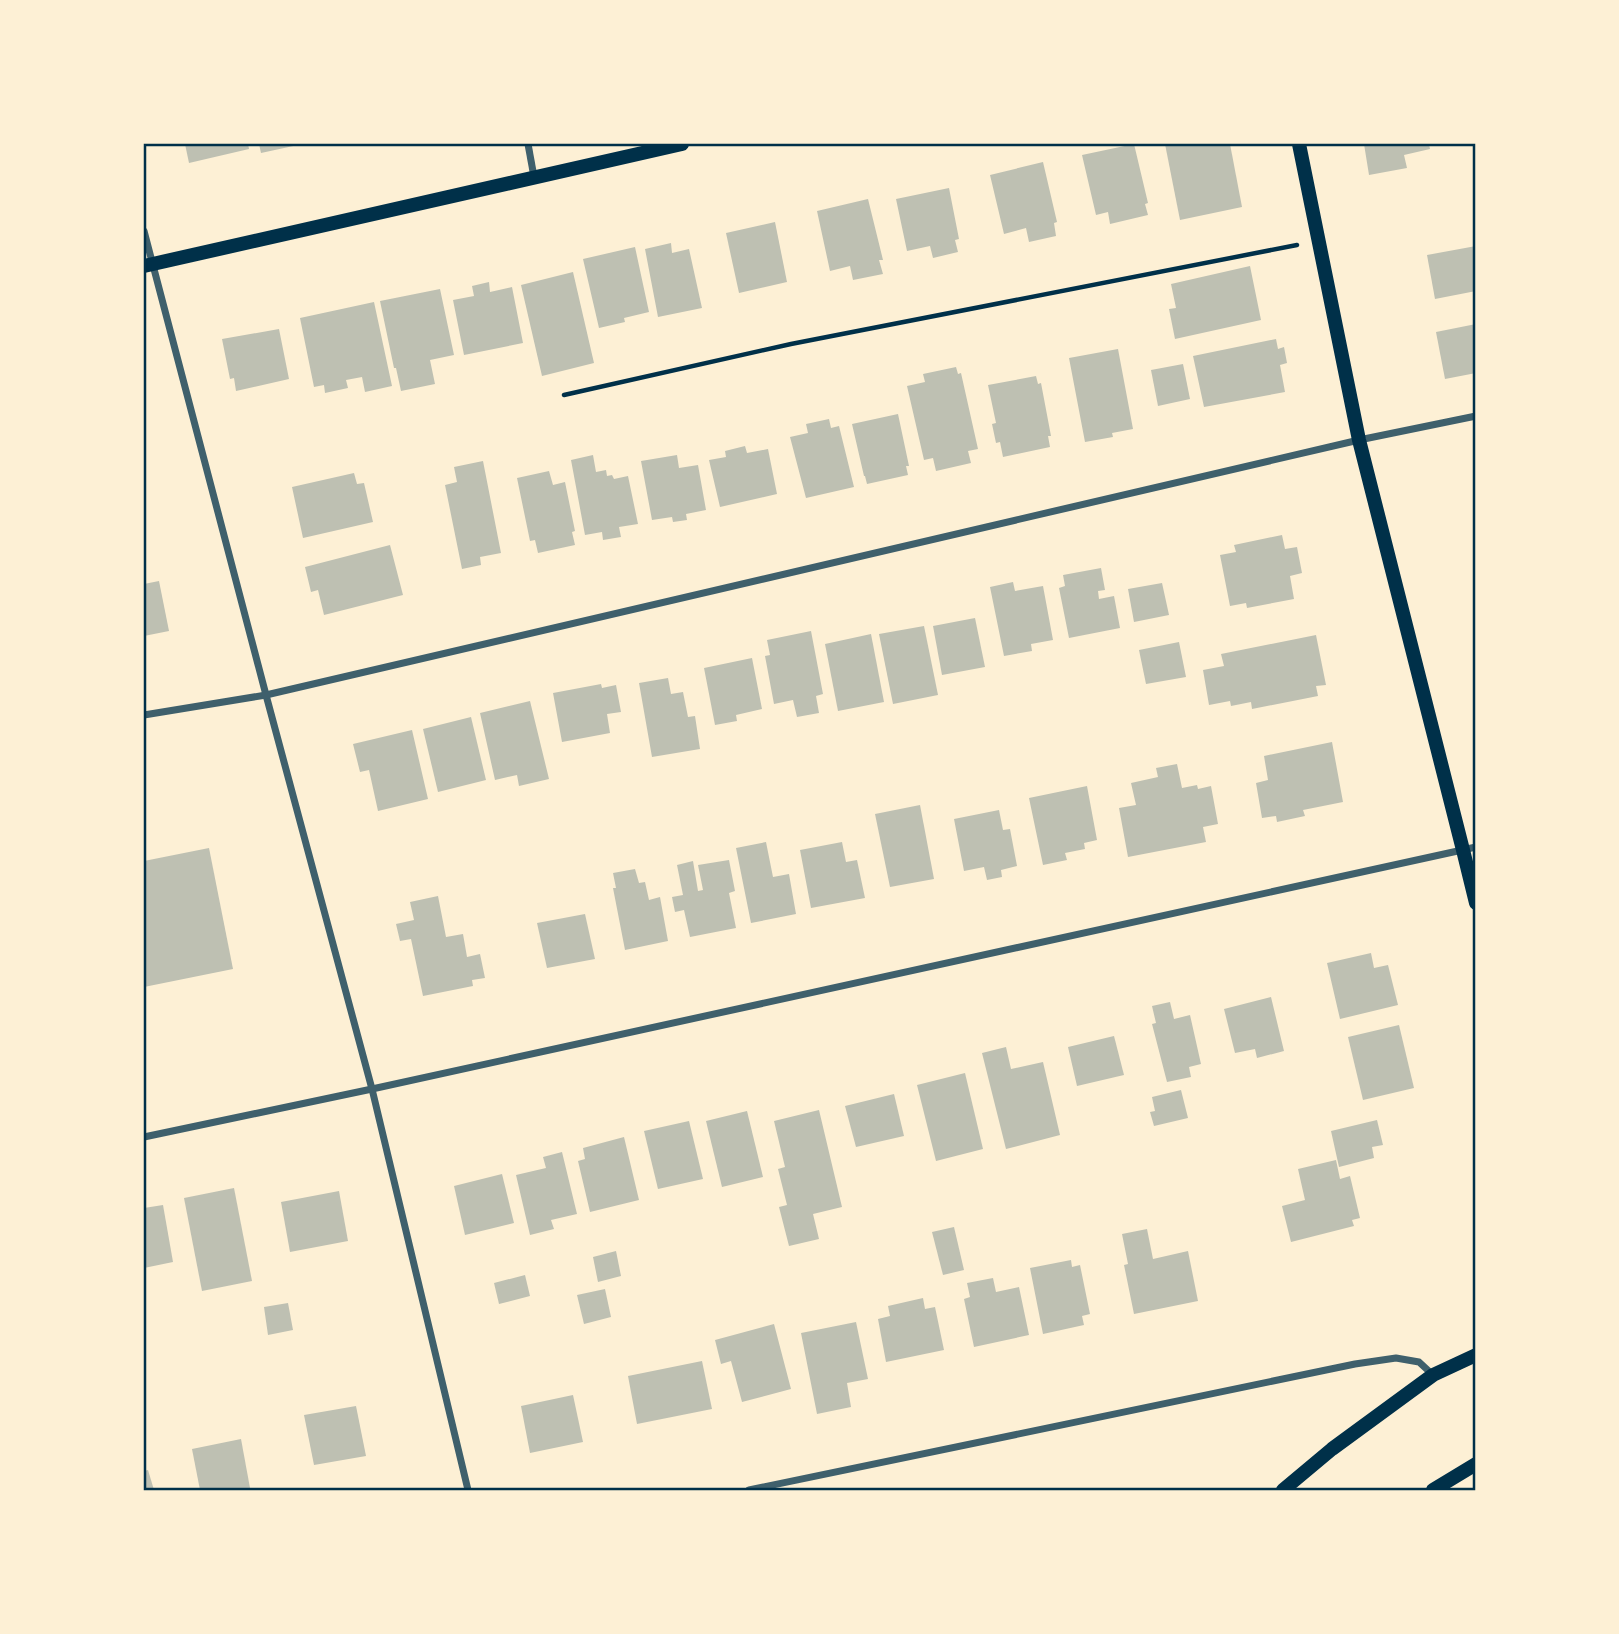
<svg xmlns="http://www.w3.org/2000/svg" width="1619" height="1634" font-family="'IBM Plex Sans',sans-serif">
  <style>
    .building { fill: #bec0b2 }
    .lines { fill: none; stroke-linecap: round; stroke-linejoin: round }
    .path { stroke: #003049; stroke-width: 4.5 }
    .minor { stroke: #3f606c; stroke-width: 7 }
    .secondary { stroke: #003049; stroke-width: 14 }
    .neatline { fill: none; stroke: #003049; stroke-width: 2.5 }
  </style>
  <rect width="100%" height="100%" fill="#fdf0d5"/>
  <!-- building -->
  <g class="building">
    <polygon points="185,144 248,144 249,149 189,163"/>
    <polygon points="259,144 298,144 298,145 261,153"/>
    <polygon points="1134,144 1148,203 1145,204 1148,215 1110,224 1108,212 1096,215 1082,155"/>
    <polygon points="1165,144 1230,144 1242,207 1180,220"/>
    <polygon points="1364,144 1429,144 1430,149 1404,155 1407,168 1369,175"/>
    <polygon points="1043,162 1057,222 1054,223 1056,236 1029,242 1026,228 1004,234 990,175"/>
    <polygon points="949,188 959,239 955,240 958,252 933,258 930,246 907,251 896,199"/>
    <polygon points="868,199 883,260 879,260 883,274 853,280 850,266 830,271 817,211"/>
    <polygon points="775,222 787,282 739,293 726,233"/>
    <polygon points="671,243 672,253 689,249 702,308 658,317 645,249"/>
    <polygon points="1476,246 1476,291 1435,299 1427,255"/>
    <polygon points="635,247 649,312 624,318 625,322 599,328 583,259"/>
    <polygon points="1250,266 1261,320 1175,339 1169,309 1176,308 1171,284"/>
    <polygon points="573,272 594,363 542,376 521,285"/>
    <polygon points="489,282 490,292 512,287 523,343 464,355 453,300 474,296 472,286"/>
    <polygon points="440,289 454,355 430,360 435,384 401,391 396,368 394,368 380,301"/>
    <polygon points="374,302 392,386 365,392 362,377 346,380 348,388 325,393 324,385 314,387 300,318"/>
    <polygon points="1476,324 1476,373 1445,379 1436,332"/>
    <polygon points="279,329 289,379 236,391 234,378 230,379 222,339"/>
    <polygon points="1276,339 1278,349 1284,347 1287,363 1280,365 1285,392 1204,407 1193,356"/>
    <polygon points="1118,349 1133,429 1112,433 1113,437 1085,442 1069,358"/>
    <polygon points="1183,364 1190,399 1158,406 1151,370"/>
    <polygon points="956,367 958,374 961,373 978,449 968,451 971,463 936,471 933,458 924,460 907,386 925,382 923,374"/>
    <polygon points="1036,376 1038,384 1041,383 1051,436 1048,436 1050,447 1003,457 1000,442 996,443 992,424 996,423 988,385"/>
    <polygon points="898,414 909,466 906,466 908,475 867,484 865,476 864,476 852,424"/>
    <polygon points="829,419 831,428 839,426 854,487 806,498 790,437 808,433 806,424"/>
    <polygon points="745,446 747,453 768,449 777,494 720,507 709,460 726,457 725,451"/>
    <polygon points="593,455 596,472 606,470 607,476 612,475 614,479 628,476 638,524 619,527 621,537 603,540 602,532 585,535 571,460"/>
    <polygon points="677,455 679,468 698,465 706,510 686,514 687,520 673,522 672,517 652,520 641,461"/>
    <polygon points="483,461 501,553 480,557 481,565 462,569 445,485 457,482 454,467"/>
    <polygon points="549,471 553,485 565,482 575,531 572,532 575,545 538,553 535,540 530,541 517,478"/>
    <polygon points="354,473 357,484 364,483 373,522 303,538 292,487"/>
    <polygon points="1282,535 1285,549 1297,547 1302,573 1290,576 1294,599 1247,608 1246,603 1230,606 1220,555 1236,552 1234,545"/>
    <polygon points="390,545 403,595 324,615 318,590 311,592 305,567"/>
    <polygon points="1101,568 1105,590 1098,591 1099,599 1114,596 1120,628 1069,638 1059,588 1065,586 1063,575"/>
    <polygon points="159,581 169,631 144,636 144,584"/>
    <polygon points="1013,582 1015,591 1043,586 1053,640 1031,644 1032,651 1004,656 990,587"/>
    <polygon points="1162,583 1169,615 1134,622 1128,589"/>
    <polygon points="975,618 985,667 942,675 933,626"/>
    <polygon points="924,626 938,695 893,704 879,634"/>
    <polygon points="811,631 823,694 816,696 819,713 797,717 793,700 774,704 765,656 770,655 767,640"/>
    <polygon points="871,634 884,702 838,711 825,644"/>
    <polygon points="1316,635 1326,685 1316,686 1318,696 1252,709 1251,702 1231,706 1230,701 1209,705 1203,670 1224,666 1221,654"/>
    <polygon points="1179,642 1186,677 1146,684 1139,650"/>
    <polygon points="752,658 762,709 736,715 737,721 715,725 704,668"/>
    <polygon points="668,678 671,694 683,692 688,717 695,716 700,749 652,757 639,683"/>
    <polygon points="601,684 602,688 616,685 621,712 607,714 610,733 562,742 553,693"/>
    <polygon points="530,701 549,779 519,786 517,775 495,780 480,713"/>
    <polygon points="471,717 486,780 438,792 423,729"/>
    <polygon points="412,730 428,799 378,811 369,770 360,772 353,744"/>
    <polygon points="1332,742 1343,802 1303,810 1305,816 1277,822 1276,816 1262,818 1256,783 1268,780 1264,756"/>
    <polygon points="1177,764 1182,788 1197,785 1198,789 1211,786 1218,824 1203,827 1206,842 1128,857 1119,808 1136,805 1131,783 1158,777 1156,768"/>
    <polygon points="1087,786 1097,840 1084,843 1085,849 1065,853 1067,860 1043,865 1029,798"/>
    <polygon points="920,805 934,879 890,887 875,814"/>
    <polygon points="999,810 1003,830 1010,829 1017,866 1001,870 1002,877 987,880 984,867 964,871 954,819"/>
    <polygon points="766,842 773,877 789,874 796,914 751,923 736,848"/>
    <polygon points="842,842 846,862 857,860 865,898 811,908 800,850"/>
    <polygon points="209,848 233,969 144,987 144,861"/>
    <polygon points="729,860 735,891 729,893 736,928 690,937 684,910 675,912 672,897 683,895 677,865 693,861 698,891 703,890 698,865"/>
    <polygon points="635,869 639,883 645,882 649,900 660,897 668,941 625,950 613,888 616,888 613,873"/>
    <polygon points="438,896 446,937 463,934 467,957 480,954 485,978 472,980 473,986 423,996 411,939 400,941 396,924 414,920 410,902"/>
    <polygon points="585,914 595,959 547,968 537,923"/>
    <polygon points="1371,953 1374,968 1388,965 1398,1005 1340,1019 1327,963"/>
    <polygon points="1271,997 1284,1051 1257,1058 1255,1049 1235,1053 1224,1009"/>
    <polygon points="1170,1002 1174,1019 1190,1015 1201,1064 1189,1067 1191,1077 1167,1082 1152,1024 1156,1023 1152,1006"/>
    <polygon points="1399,1025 1414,1088 1363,1100 1348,1037"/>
    <polygon points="1114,1036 1124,1075 1077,1086 1068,1047"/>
    <polygon points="1006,1047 1011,1069 1043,1062 1060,1135 1006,1149 982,1053"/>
    <polygon points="965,1073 983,1149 936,1161 917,1085"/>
    <polygon points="1181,1090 1188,1118 1154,1126 1150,1112 1155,1111 1152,1097"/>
    <polygon points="894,1094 904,1136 856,1147 845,1106"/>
    <polygon points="819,1110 842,1207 813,1214 819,1239 789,1246 779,1207 787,1205 778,1169 785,1167 774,1121"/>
    <polygon points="747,1111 763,1177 722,1187 706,1121"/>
    <polygon points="1377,1120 1383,1145 1372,1147 1374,1158 1339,1167 1331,1131"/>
    <polygon points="689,1121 703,1179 658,1189 644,1131"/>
    <polygon points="624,1137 639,1200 590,1212 578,1161 585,1159 583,1148"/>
    <polygon points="562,1152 577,1214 551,1220 554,1229 530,1235 516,1175 546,1168 543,1157"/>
    <polygon points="1336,1160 1340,1179 1350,1176 1360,1218 1352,1220 1354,1226 1291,1242 1282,1206 1305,1200 1298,1169"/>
    <polygon points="502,1174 514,1223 465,1235 454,1186"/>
    <polygon points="234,1188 252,1281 202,1291 184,1198"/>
    <polygon points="339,1191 348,1241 290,1252 281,1202"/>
    <polygon points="163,1205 173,1262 144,1268 144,1208"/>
    <polygon points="954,1227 964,1270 943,1275 932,1232"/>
    <polygon points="1147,1229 1153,1259 1188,1251 1198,1301 1134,1314 1124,1265 1128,1264 1122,1234"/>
    <polygon points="616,1251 621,1276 598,1282 593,1257"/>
    <polygon points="1071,1260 1072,1267 1080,1265 1090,1314 1082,1316 1084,1325 1043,1334 1030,1268"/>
    <polygon points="525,1275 530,1296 499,1304 494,1283"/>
    <polygon points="993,1278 996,1292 1019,1287 1029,1335 974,1347 964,1299 970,1297 967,1283"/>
    <polygon points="605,1289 611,1317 584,1324 577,1295"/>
    <polygon points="923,1298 925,1309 935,1307 944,1350 886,1362 878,1319 890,1316 888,1306"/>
    <polygon points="288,1303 293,1330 268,1335 264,1307"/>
    <polygon points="856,1322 868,1379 847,1383 851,1407 817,1414 801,1333"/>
    <polygon points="774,1324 791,1389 742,1402 731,1361 721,1364 715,1340"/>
    <polygon points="702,1361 712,1409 637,1424 628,1376"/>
    <polygon points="573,1395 583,1442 530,1453 521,1406"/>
    <polygon points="356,1406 366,1456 314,1465 304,1415"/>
    <polygon points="241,1439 250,1488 235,1490 200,1490 192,1449"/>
    <polygon points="148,1470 154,1490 144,1490 144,1471"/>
  </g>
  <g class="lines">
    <!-- path -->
    <polyline class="path" points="564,395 791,344 1297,245"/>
    <!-- minor -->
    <g class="minor">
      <polyline points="528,144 534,177"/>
      <polyline points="144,231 266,695 372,1089 468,1490"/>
      <polyline points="144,715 266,695 1359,440 1476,416"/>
      <polyline points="144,1137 372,1089 1476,847"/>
      <polyline points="749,1490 1355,1364 1396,1358 1419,1362 1433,1375"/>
    </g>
    <!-- secondary -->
    <g class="secondary">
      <polyline points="1299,144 1359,440 1463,850 1476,903"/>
      <polyline points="144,266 682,144"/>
      <polyline points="1283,1490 1332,1449 1433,1375 1476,1355"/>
      <polyline points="1433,1490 1476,1464"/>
    </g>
  </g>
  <!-- border -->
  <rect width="1619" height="1634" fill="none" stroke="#fdf0d5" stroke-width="290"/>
  <rect x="145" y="145" width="1329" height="1344" class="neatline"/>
</svg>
